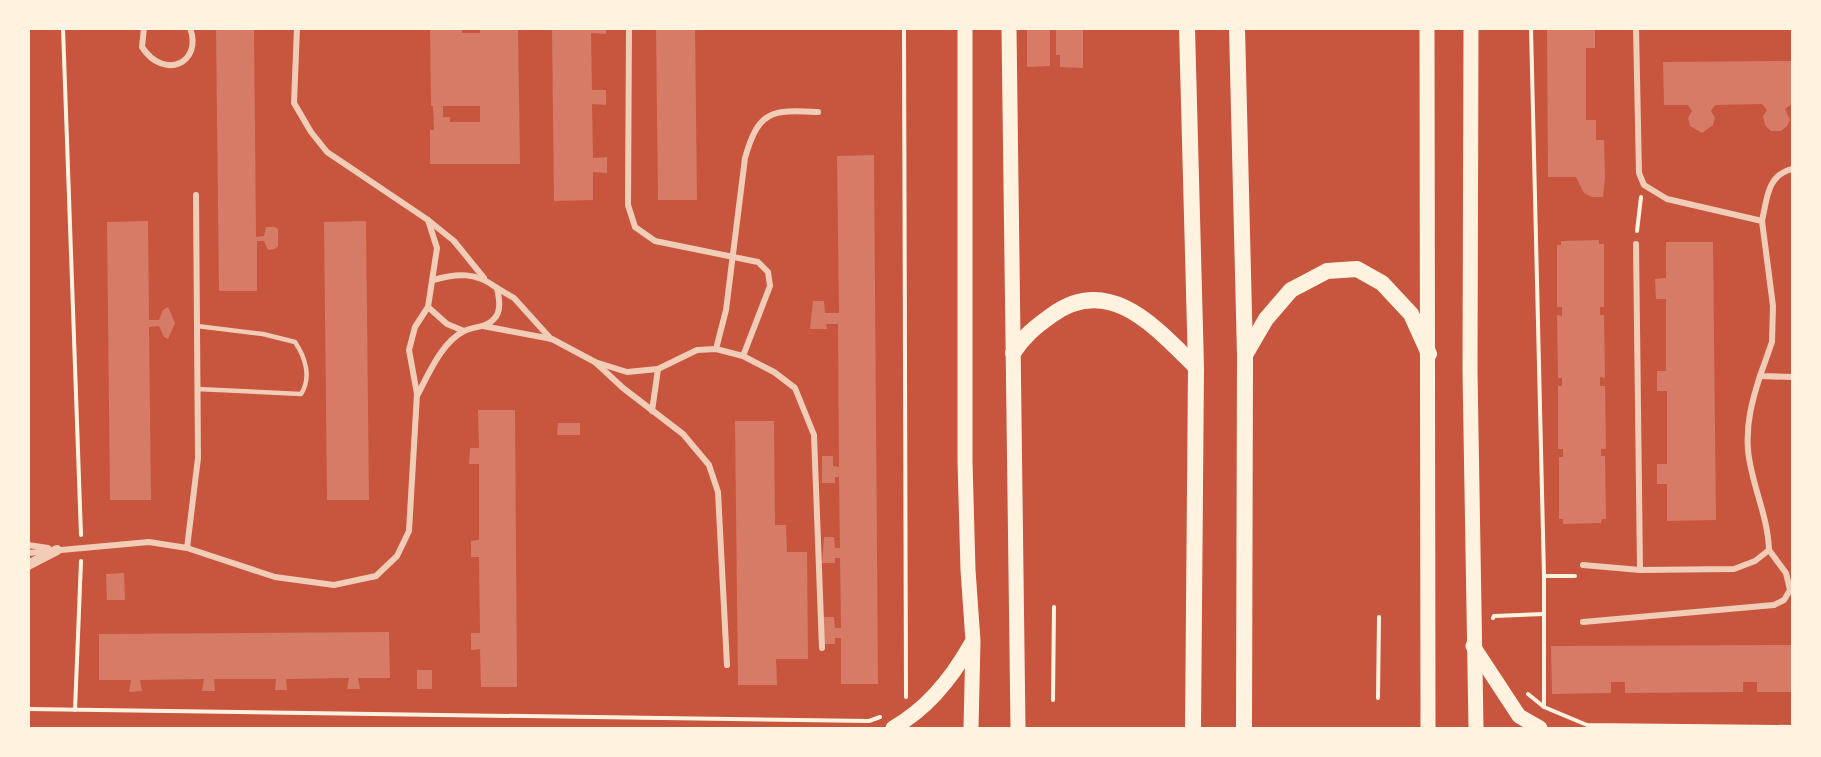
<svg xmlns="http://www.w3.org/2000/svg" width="1821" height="757" font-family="Cabin,sans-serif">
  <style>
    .building { fill: #d67c66; fill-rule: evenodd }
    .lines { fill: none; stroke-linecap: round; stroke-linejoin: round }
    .path { stroke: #fff3e0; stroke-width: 4 }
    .service { stroke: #f1ccb7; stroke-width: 4.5 }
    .minor { stroke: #f1ccb7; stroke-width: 6 }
    .tertiary { stroke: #f1ccb7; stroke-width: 10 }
    .primary { stroke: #fff3e0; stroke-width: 15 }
    .trunk { stroke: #fff3e0; stroke-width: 16 }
  </style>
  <rect width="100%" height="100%" fill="#c8553d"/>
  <!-- building -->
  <g class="building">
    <polygon points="216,28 254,28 256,237 264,236 266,227 275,227 278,229 278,246 275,249 268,250 264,241 257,241 257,291 219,291"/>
    <path d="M430 28H462V33H480V28H518L520 164H430V130H434L433 106H431ZM443 106H480V122H450V117H443Z"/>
    <polygon points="552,28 606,28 606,34 591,33 592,90 606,90 606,105 592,104 593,158 607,157 607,173 593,172 593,200 554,201"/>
    <polygon points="656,28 695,28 697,200 658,200"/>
    <polygon points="1027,28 1050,28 1050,66 1027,67"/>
    <polygon points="1056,28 1083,28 1083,68 1060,67 1060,55 1056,55"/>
    <polygon points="1547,28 1595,28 1595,48 1586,48 1586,120 1596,120 1596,140 1604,140 1605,177 1603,197 1592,197 1584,193 1576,177 1548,177"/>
    <polygon points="1792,61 1792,104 1785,109 1790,120 1787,126 1781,131 1771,131 1765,125 1763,116 1767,110 1762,104 1715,105 1711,111 1715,118 1713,125 1702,133 1690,126 1688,118 1692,111 1688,105 1664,105 1663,62"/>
    <polygon points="874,155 878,684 841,684 841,638 835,638 835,644 822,644 824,617 834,617 835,628 841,628 840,558 835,558 835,563 822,563 824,537 834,537 835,548 840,548 839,477 835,477 835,483 822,483 822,456 833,456 833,466 839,467 838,324 826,324 827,329 810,329 813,301 824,301 825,313 839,313 837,156"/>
    <polygon points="148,221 149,320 159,320 163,310 168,307 175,323 168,339 164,337 159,326 149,327 151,500 110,500 107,222"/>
    <polygon points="366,221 369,500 327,500 324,222"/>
    <polygon points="1599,240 1599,244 1604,244 1604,307 1600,307 1600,315 1604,315 1605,378 1600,377 1600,386 1605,386 1606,449 1601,449 1601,456 1605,456 1606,519 1602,519 1601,523 1563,524 1563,519 1559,519 1559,457 1563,457 1563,449 1558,449 1558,386 1562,386 1562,378 1558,378 1557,315 1562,316 1562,307 1557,307 1557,245 1561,245 1561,241"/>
    <polygon points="1666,242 1713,242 1716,520 1667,521 1667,484 1657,484 1657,464 1667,464 1667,391 1657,391 1657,371 1666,371 1666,299 1656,299 1655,279 1666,278"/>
    <polygon points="478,410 515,410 517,687 481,687 480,649 471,650 471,633 480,633 479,557 471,557 471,541 479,540 479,464 469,464 470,448 479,448"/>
    <polygon points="735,421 774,421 775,525 786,525 787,552 807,552 808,659 776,659 777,685 738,685"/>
    <polygon points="558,423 580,423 580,435 557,435"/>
    <polygon points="124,573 125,600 107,600 106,574"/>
    <polygon points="389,632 390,678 358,678 360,689 347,689 349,678 286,679 287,690 275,690 276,679 214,679 215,691 202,691 204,679 140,680 142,691 129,692 131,680 99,680 99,634"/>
    <polygon points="1792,645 1792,692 1757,692 1757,682 1743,682 1743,692 1625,693 1625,682 1611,682 1611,693 1552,694 1551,646"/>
    <rect x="417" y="670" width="15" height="19"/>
  </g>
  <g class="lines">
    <!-- path -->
    <g class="path">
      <polyline points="63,28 81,535"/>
      <polyline points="904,28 906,697"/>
      <polyline points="1531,28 1544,576 1544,707"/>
      <polyline points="1637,231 1641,197"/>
      <polyline points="1544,576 1575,576"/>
      <polyline points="1493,618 1494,616 1544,614"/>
      <polyline points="1528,694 1544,707 1587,725 1792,727"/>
      <polyline points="1378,698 1379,617"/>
      <polyline points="1053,700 1054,607"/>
      <polyline points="28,709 869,721 880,717"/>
      <polyline points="75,710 81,561"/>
    </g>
    <!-- service -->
    <path class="service" d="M197 326 263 334 295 342C305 357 312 377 301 394L197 389"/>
    <!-- minor -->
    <g class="minor">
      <path d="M144 28 142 47C164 81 203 63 190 28"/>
      <polyline points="297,28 294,103 311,132 327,152 428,220 454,241 484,278"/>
      <polyline points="629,28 628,205 635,227 655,241 758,262 768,272 770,286 743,356"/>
      <polyline points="1636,28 1639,173 1644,185 1667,199 1762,221 1773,306 1772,342 1760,376 1792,377"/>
      <path d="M1762 221C1767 199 1767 175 1792 169"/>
      <polyline points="1636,244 1640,570"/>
      <polyline points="497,288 514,298 551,339"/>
      <polyline points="428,307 447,324 464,331"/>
      <polyline points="483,326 552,339 595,362 623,388 683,434 709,465 718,492 727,665"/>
      <path d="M716 349 726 310 745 158C759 109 772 110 818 112"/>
      <polyline points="595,362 627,372 658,369 697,350 716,349 743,356 774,372 795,388 814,435 822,648"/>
      <path d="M418 394C429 373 442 342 464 331 474 326 486 328 494 319 502 311 499 298 497 288 476 272 457 273 433 280"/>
      <polyline points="652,411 658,369"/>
      <polyline points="28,545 48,548"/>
      <polyline points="187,548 275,577 334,585 376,576 397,556 409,531 417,394 409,350 415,327 428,307 437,248 428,220"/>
      <polyline points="28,553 149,542 187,548 198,458 196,195"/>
      <path d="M1583 565 1640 570 1734 569 1755 561 1769 550C1768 515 1751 484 1748 450 1746 423 1752 401 1760 376"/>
      <polyline points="1583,622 1774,605 1784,600 1790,590 1786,573 1769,550"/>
    </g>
    <!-- tertiary -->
    <polyline class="tertiary" points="28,565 57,550"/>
    <!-- primary -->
    <g class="primary">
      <polyline points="965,28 965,461 968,570 973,641 971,728"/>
      <polyline points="1009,28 1018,728"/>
      <polyline points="1427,28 1428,728"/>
      <polyline points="1471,28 1470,371 1476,728"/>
      <polyline points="1473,646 1519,716 1540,728"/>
      <path d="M893 728C927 709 952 678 971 644"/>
    </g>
    <!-- trunk -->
    <g class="trunk">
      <polyline points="1187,28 1196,367 1193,728"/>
      <polyline points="1237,28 1245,355 1244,728"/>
      <path d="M1013 353C1024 336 1035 327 1052 315 1110 273 1157 329 1196 367"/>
      <polyline points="1245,355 1266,319 1291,290 1327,271 1357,269 1382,283 1411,314 1429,354"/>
    </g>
  </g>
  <!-- border -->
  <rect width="1821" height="757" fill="none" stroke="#fff3e0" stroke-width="60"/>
</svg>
